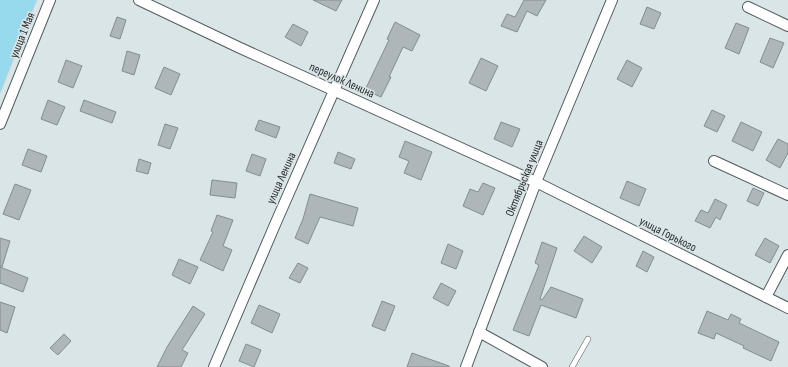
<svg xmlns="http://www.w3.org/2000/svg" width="788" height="367" font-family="'Sofia Sans Condensed',sans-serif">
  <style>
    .green { fill: #98daed }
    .building { fill: #adb7ba; stroke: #848d90 }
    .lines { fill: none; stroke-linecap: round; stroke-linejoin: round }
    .lane-casing { stroke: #525b5e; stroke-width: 6 }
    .street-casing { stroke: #525b5e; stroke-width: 12 }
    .lane { stroke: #fff; stroke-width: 5 }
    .street { stroke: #fff; stroke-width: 10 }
    .labels { text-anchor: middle; stroke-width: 3; stroke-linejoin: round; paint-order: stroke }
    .street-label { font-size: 12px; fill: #272b2d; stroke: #dae5e8 }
  </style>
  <rect width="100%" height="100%" fill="#dae5e8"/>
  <!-- green -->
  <polygon class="green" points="0,0 37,0 0,94"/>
  <!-- building -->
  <g class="building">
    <polygon points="313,0 342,0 336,11"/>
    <polygon points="524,0 546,0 537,16 527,11 517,32 501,26 507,14 515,17"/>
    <polygon points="647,7 661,13 654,29 640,24"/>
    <polygon points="117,17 126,20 120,39 110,36"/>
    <polygon points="395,22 420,35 412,51 403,47 389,77 391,77 381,97 365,90 389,40 387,39"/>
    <polygon points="736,23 749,28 739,54 725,48"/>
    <polygon points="293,24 308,32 301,46 285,37"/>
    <polygon points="770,38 784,43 773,68 760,62"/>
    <polygon points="127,51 140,55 134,75 122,71"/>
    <polygon points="481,58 498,66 486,91 469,83"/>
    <polygon points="66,60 82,66 73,88 58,82"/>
    <polygon points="627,60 642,68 632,87 617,79"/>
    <polygon points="164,67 180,74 171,95 155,88"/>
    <polygon points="48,100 65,107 57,125 41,119"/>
    <polygon points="84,100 116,112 112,123 80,111"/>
    <polygon points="712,110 725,116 717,132 704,126"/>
    <polygon points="259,120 280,127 276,138 255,130"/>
    <polygon points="501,122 520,129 512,147 494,139"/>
    <polygon points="741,122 762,132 753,151 732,141"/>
    <polygon points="165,124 178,128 170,149 158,145"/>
    <polygon points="778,139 788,144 788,153 780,168 766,160"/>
    <polygon points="405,141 432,152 421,180 404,173 409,161 399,157"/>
    <polygon points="28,149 47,156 41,172 22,165"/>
    <polygon points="338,152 355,159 351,169 334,163"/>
    <polygon points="252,154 266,159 260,176 246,171"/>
    <polygon points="139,159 151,163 148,174 136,171"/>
    <polygon points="212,180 237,183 235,198 210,195"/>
    <polygon points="627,181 646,189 639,206 620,198"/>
    <polygon points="483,183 495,188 483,215 463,206 470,189 478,192"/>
    <polygon points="15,184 31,190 19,220 3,214"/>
    <polygon points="753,188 764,193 758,206 747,201"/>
    <polygon points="310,194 358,208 353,226 320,217 308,244 295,238 303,219"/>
    <polygon points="715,199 727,205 720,220 716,217 710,228 695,221 701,210 708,213"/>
    <polygon points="217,215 233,220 223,246 232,250 223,271 200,260 213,232 211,231"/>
    <polygon points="584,236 602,247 592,263 574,251"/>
    <polygon points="0,238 10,241 2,267 0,266"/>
    <polygon points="765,238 779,246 770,263 755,255"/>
    <polygon points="542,242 557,248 540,299 542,300 551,287 583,299 576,318 541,305 529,336 513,330 539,265 535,263"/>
    <polygon points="448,244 463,251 456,269 441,263"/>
    <polygon points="643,251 654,257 647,272 636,266"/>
    <polygon points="179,259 198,267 190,284 172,275"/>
    <polygon points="298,263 308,268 300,283 289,278"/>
    <polygon points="0,267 28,278 23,292 0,283"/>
    <polygon points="441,283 456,291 448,306 433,298"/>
    <polygon points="382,301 395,306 385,331 372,326"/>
    <polygon points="0,302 15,307 7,333 0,330"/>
    <polygon points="259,305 280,314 272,333 251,323"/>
    <polygon points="193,306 205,314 182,350 188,353 181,367 157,367 167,347"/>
    <polygon points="707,311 728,320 731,314 741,319 739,323 779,342 771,361 743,348 744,346 716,333 714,339 698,333"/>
    <polygon points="64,334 71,341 58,355 50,348"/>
    <polygon points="246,344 261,350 254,367 239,361"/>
    <polygon points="412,353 449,366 449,367 407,367"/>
  </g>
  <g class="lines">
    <!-- lane casing -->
    <g class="lane-casing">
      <polyline id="lane" points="572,367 588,339"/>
    </g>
    <!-- street casing -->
    <g class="street-casing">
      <g id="street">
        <polyline points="139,0 238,47 536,182 788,308"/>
        <polyline points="748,7 788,26"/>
        <polyline points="0,124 50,0"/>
        <polyline points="714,161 788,195"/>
        <polyline points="766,297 788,255"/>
        <polyline points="479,332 542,367"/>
        <polyline points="214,367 277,220 374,0"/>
        <polyline points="466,367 536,182 612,0"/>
      </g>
    </g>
    <!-- lane -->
    <use href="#lane" class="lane"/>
    <!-- street -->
    <use href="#street" class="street"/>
  </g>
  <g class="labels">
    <!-- street labels -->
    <g class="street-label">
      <text transform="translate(22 35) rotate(-68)" y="4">улица 1 Мая</text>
      <text transform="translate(342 80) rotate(24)" y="4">переулок Ленина</text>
      <text transform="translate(281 178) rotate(-66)" y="4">улица Ленина</text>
      <text transform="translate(524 178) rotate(-68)" y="4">Октябрьская улица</text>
      <text transform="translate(668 234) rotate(27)" y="4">улица Горького</text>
    </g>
  </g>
</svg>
